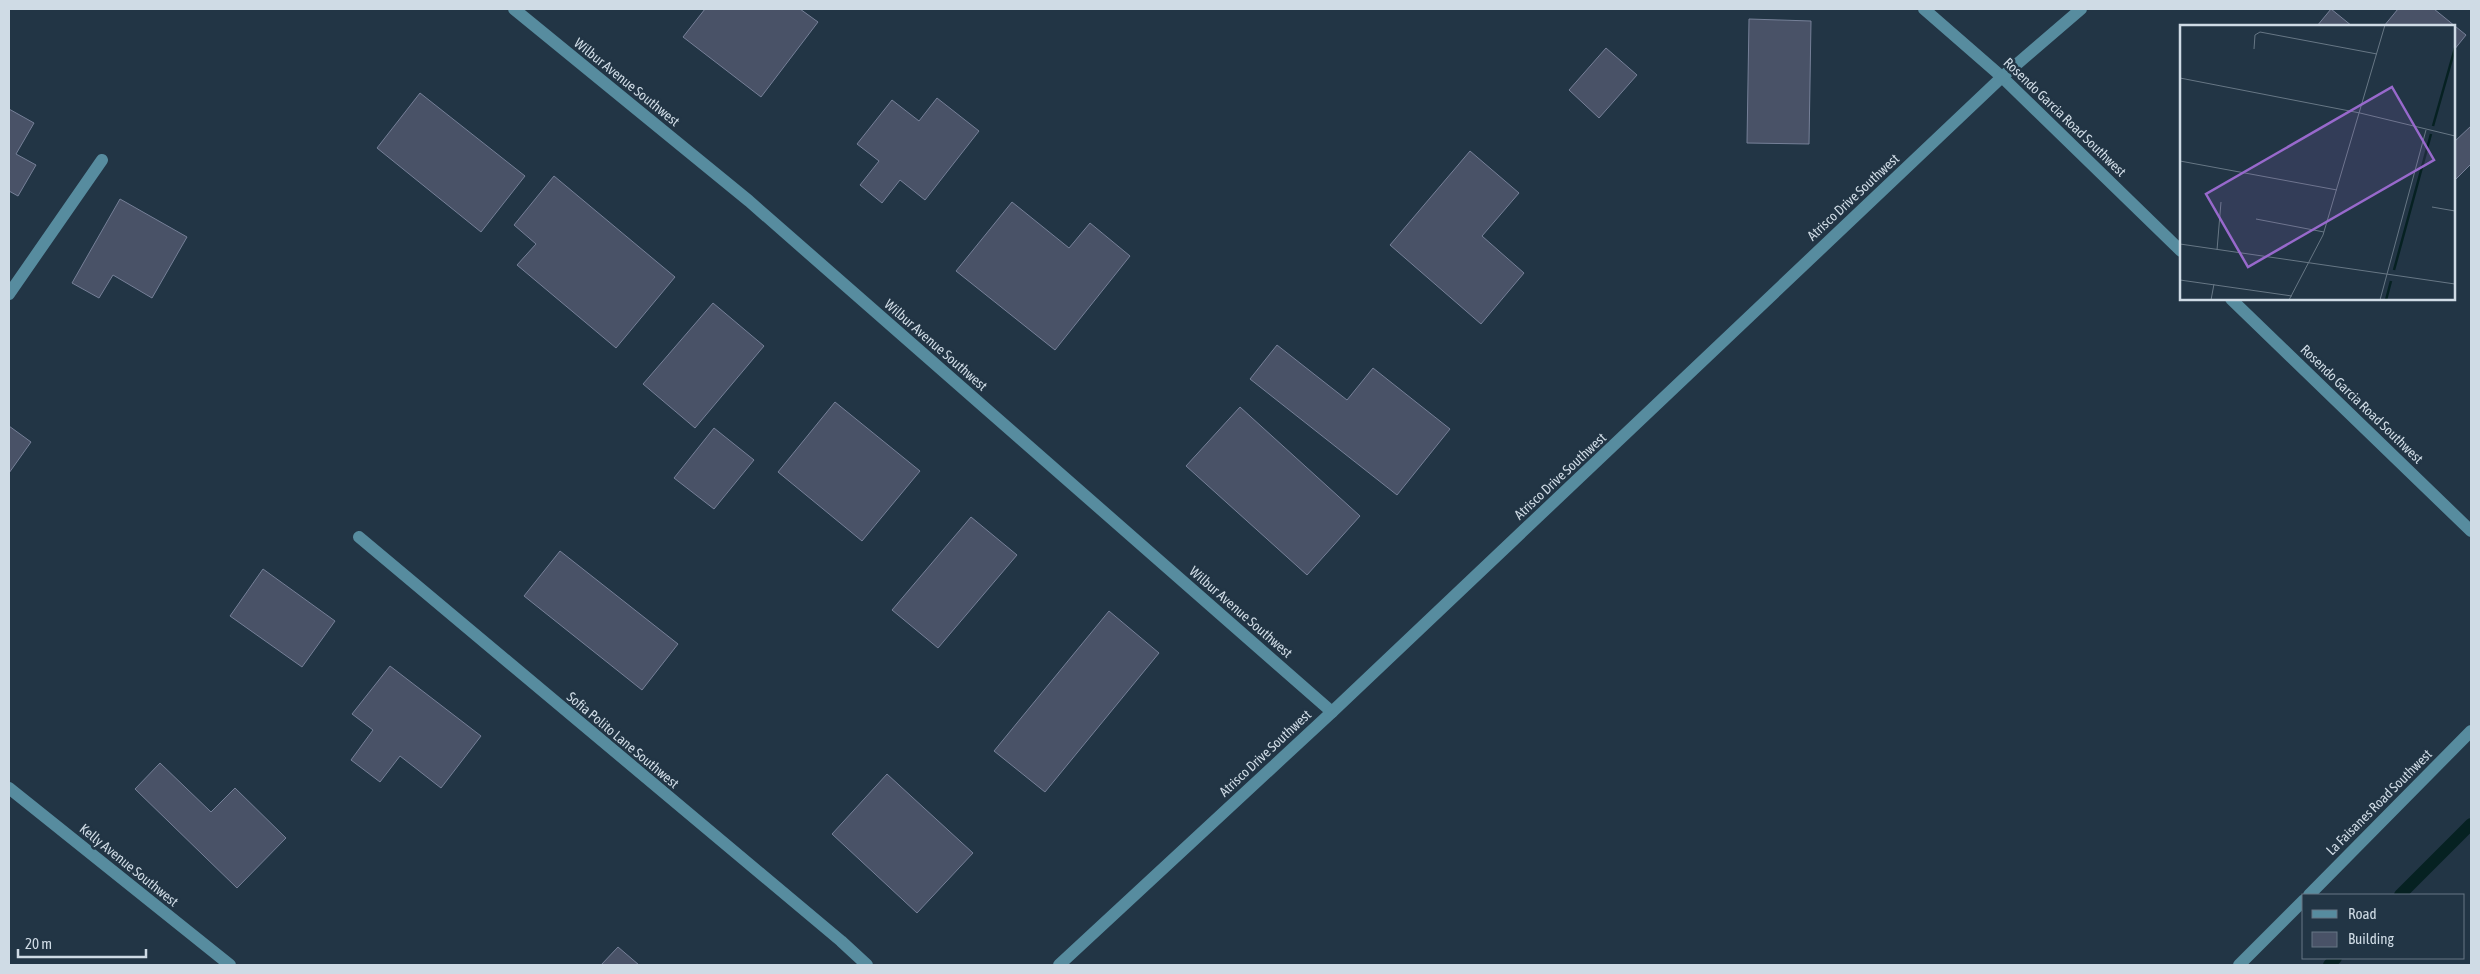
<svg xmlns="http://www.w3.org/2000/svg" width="2480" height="974" font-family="'Asap Condensed',sans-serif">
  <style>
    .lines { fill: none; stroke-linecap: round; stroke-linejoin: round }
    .stream { stroke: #062122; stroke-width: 12 }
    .building { fill: #495267; stroke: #768098 }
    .minor { stroke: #578c9f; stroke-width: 12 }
    .labels { text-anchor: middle; stroke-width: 5; stroke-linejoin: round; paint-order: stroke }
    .street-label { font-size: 14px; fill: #cfdbe5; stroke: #223545 }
    .inset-river { fill: none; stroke: #062122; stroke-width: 2.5 }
    .inset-road { fill: none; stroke: #677785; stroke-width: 1 }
    .view { fill: #9869cc; fill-opacity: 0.15; stroke: #9869cc; stroke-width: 2.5 }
    .inset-edge { fill: none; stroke: #cfdbe5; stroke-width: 2.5 }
  </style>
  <rect width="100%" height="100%" fill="#223545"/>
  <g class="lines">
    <!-- stream -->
    <g class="stream">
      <polyline points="2400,895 2471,824"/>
      <polyline points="2329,965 2336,958"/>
    </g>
  </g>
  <!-- building -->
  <g class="building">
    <polygon points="705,9 800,9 818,22 761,97 683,37"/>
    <polygon points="2331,9 2352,26 2317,26"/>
    <polygon points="2398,9 2434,9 2466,35 2454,50 2454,26 2384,26"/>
    <polygon points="1749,19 1811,21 1809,144 1747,143"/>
    <polygon points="1606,48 1637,75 1599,118 1569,90"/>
    <polygon points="420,93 525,176 481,232 377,148"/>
    <polygon points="937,98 979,131 925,200 900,180 882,203 860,185 879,161 857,144 892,100 919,121"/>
    <polygon points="9,109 34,123 16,154 36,165 18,196 9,191"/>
    <polygon points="2471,126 2471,164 2454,181 2454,142"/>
    <polygon points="1470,151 1519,193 1482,236 1524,273 1481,324 1390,245"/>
    <polygon points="554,176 675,277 616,348 517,265 536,244 514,225"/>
    <polygon points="120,199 187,237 152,298 113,275 99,298 72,283"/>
    <polygon points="1012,202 1069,248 1090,223 1130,256 1055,350 956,271"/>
    <polygon points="713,303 764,346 695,428 643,384"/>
    <polygon points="1277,345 1347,400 1373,368 1450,429 1397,495 1250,379"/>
    <polygon points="835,402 920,471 862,541 778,472"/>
    <polygon points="1240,407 1360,516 1307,575 1186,466"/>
    <polygon points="9,426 31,442 9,473"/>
    <polygon points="714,428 754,460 714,509 674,478"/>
    <polygon points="971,517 1017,555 938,648 892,610"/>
    <polygon points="560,551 678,644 642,690 524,596"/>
    <polygon points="263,569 335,621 302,667 230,616"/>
    <polygon points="1109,611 1159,653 1045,792 994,751"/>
    <polygon points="390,666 481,736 441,788 400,756 380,782 351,760 373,730 352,714"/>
    <polygon points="160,763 211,812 235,788 286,838 237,888 135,789"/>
    <polygon points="887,774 973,853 917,913 832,834"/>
    <polygon points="618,947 639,965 601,965"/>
  </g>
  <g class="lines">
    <!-- minor -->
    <g class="minor">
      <polyline points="514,9 749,201 1332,712"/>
      <polyline points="1924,9 2002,77 2181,251"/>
      <polyline points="9,294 102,160"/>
      <polyline points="2231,299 2471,531"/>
      <polyline points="359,537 841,941 867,965"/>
      <polyline points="9,788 230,965"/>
      <polyline points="2309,895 2471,731"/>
      <polyline points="1059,965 1332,712 2002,77 2081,9"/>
      <polyline points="2239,965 2304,900"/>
    </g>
  </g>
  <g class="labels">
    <!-- street labels -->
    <g class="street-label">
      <text transform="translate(627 82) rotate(39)" y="5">Wilbur Avenue Southwest</text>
      <text transform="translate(2065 117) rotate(44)" y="5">Rosendo Garcia Road Southwest</text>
      <text transform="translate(1853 197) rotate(-43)" y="5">Atrisco Drive Southwest</text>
      <text transform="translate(936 345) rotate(41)" y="5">Wilbur Avenue Southwest</text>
      <text transform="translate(2362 404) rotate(44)" y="5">Rosendo Garcia Road Southwest</text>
      <text transform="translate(1560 476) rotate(-43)" y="5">Atrisco Drive Southwest</text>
      <text transform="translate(1241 612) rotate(41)" y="5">Wilbur Avenue Southwest</text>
      <text transform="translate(623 740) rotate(40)" y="5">Sofia Polito Lane Southwest</text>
      <text transform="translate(1265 753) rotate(-43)" y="5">Atrisco Drive Southwest</text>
      <text transform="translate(2379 802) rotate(-45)" y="5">La Faisanes Road Southwest</text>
      <text transform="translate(129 865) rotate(39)" y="5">Kelly Avenue Southwest</text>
    </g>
  </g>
  <!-- overview -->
  <g transform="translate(2180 25)">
    <rect width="275" height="275" fill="#223545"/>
    <path class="inset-river" d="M253 101 275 23M214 245 251 109M206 275 211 256"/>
    <path class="inset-road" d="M74 24 75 10 80 7 197 29M0 53 180 88 275 111M0 136 157 165M252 182 275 186M76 194 144 207M0 219 275 259M37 225 41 177M0 255 112 271M31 275 34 259M109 275 143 210 205 0M200 275 246 105"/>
    <path class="view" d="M212 62 254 135 68 242 26 169Z"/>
    <rect width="275" height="275" class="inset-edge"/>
  </g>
  <!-- border -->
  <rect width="2480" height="974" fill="none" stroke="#cfdbe5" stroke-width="20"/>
  <!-- legend -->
  <rect x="2302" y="894" width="162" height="65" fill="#223545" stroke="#677785"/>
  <rect x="2312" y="910" width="25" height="8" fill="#578c9f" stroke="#677785"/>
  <text x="2348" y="919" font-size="15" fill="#cfdbe5">Road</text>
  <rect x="2312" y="932" width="25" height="15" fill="#495267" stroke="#677785"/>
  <text x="2348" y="944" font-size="15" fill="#cfdbe5">Building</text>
  <!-- scale -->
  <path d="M18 949v8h128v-8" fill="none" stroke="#cfdbe5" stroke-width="2.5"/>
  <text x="25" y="949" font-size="15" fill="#cfdbe5" stroke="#223545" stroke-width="4" paint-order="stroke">20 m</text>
</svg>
